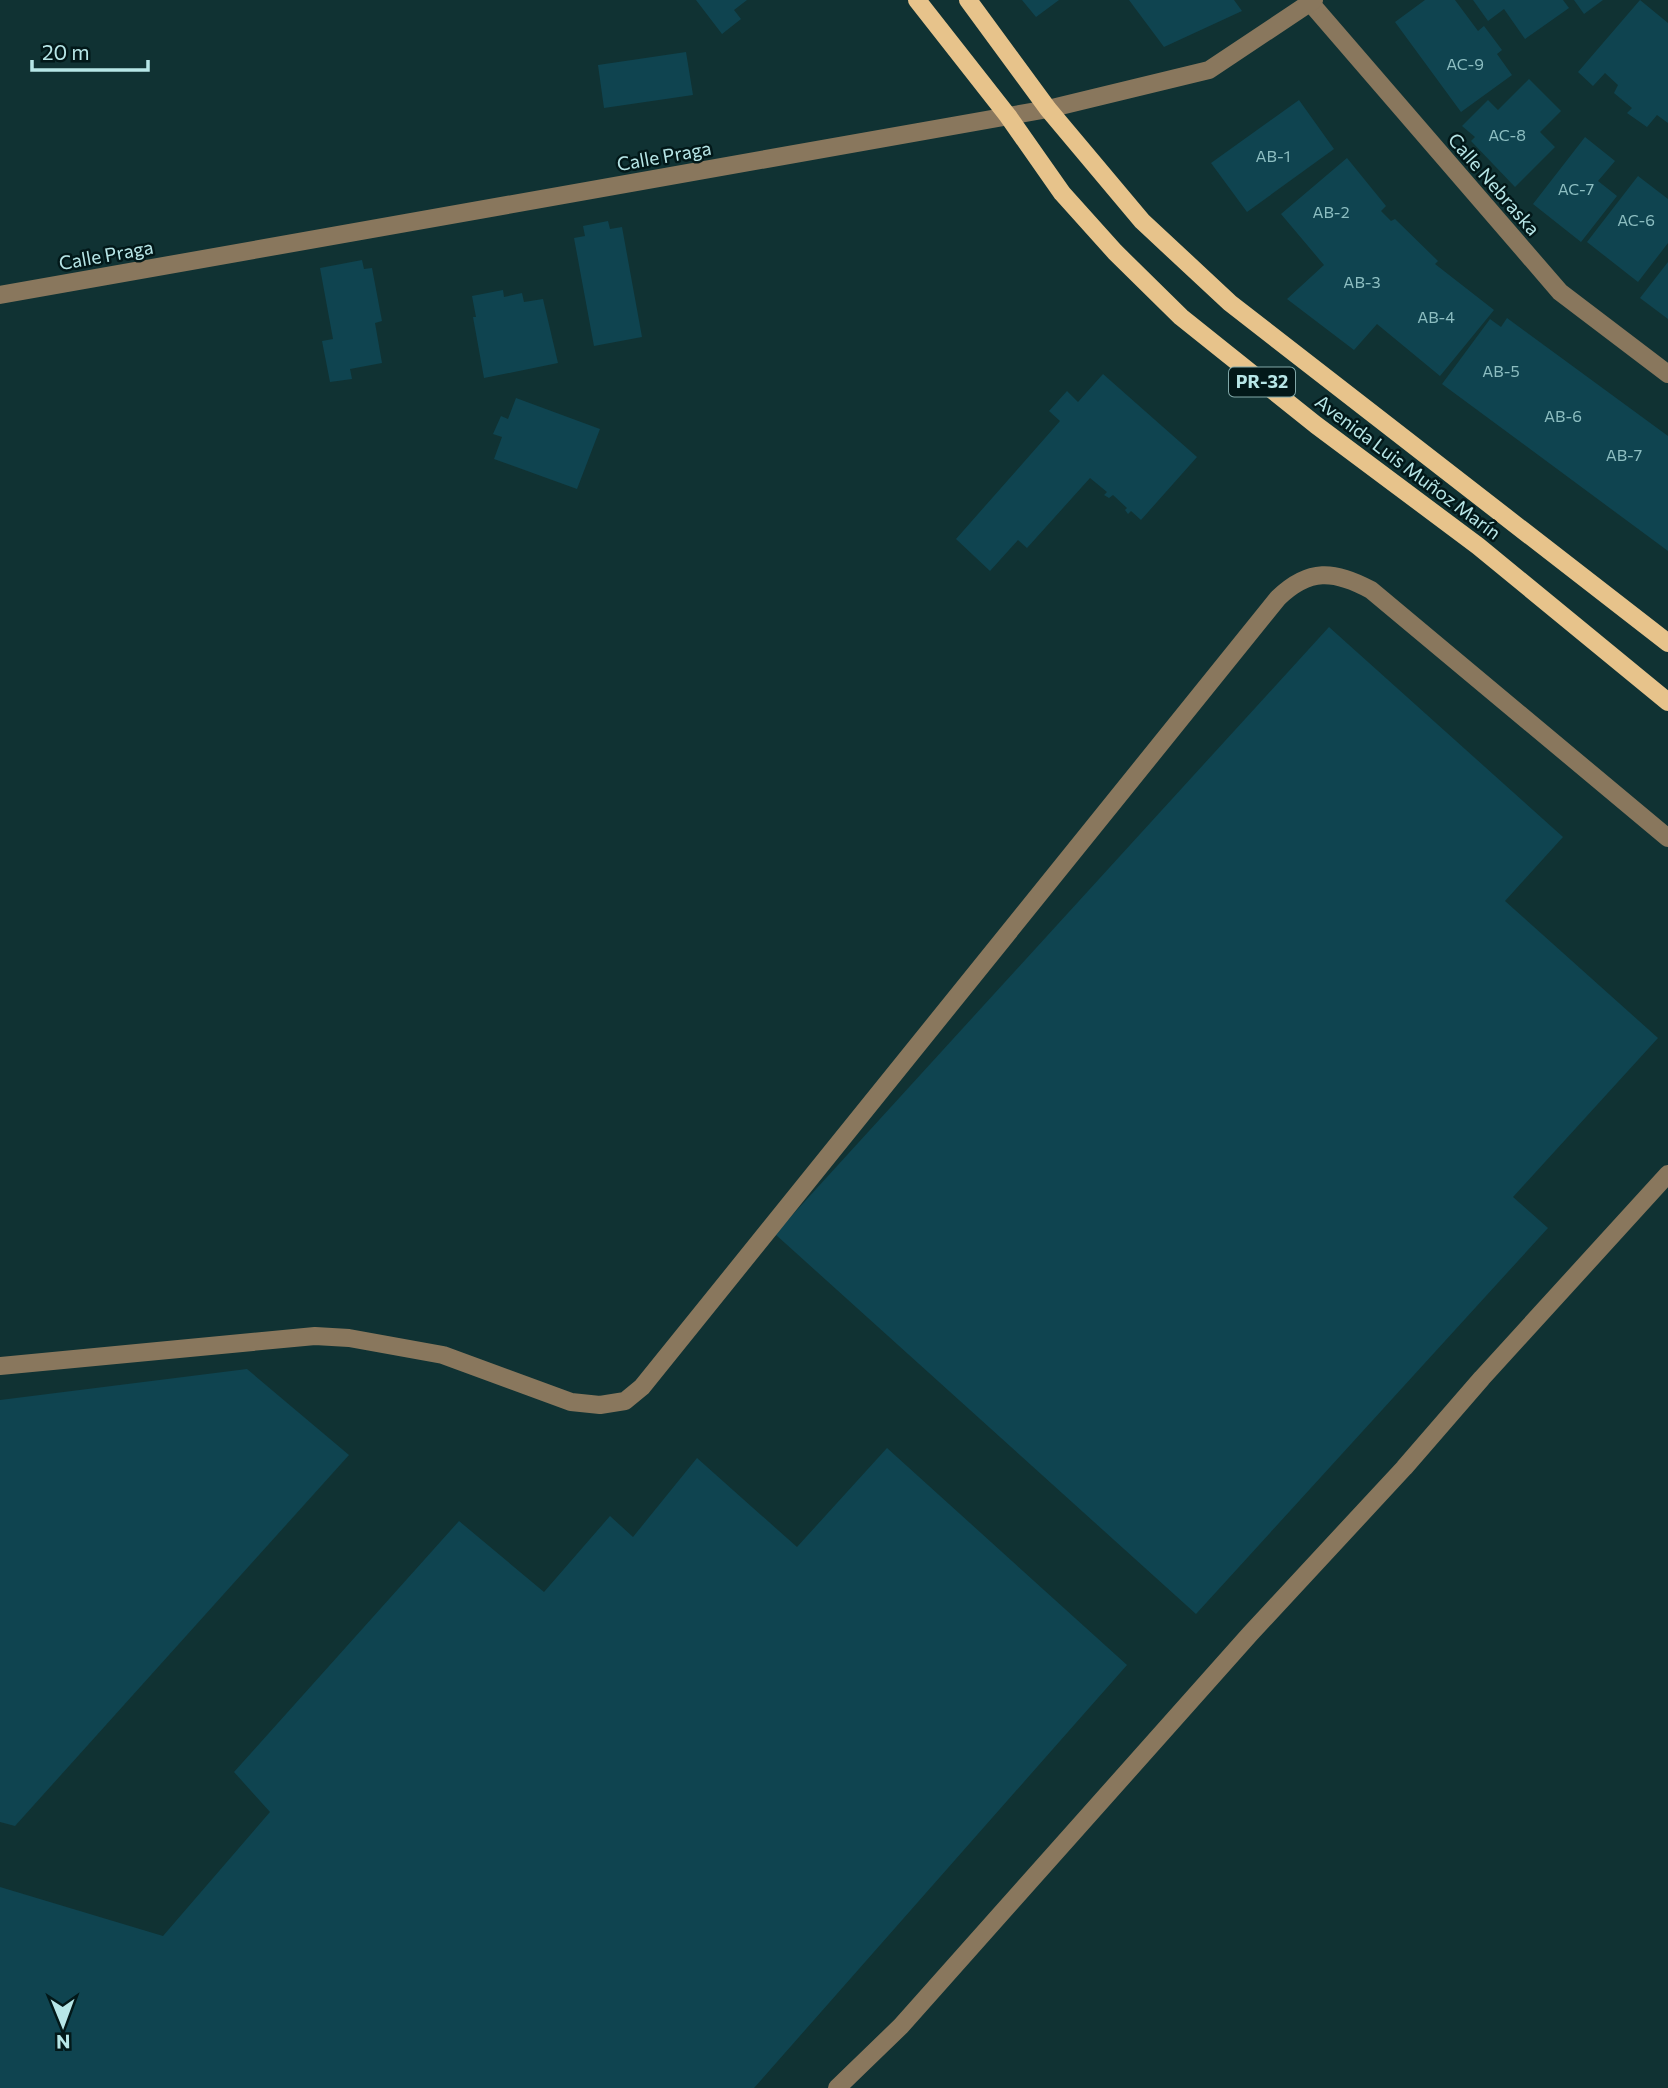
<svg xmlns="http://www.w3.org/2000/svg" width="1668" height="2088" font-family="Commissioner,sans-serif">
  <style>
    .building { fill: #0f4450 }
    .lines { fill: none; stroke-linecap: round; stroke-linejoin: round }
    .minor { stroke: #89775d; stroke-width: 18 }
    .major { stroke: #e7c38b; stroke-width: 18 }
    .labels { text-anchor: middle; stroke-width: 5; stroke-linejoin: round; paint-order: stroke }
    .number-label { font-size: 16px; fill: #8dbec1 }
    .shield { fill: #021819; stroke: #81a8a9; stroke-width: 2 }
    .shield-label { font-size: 18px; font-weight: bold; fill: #b7e6e7 }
    .street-label { font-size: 19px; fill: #b7e6e7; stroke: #021819 }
  </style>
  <rect width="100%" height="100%" fill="#103233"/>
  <!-- building -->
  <g class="building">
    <polygon points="696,0 747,0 734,10 741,19 722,34"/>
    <polygon points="1022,0 1059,0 1036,17"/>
    <polygon points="1129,0 1234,0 1242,11 1164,47"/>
    <polygon points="1425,0 1455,0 1478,31 1484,26 1502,50 1497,54 1512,75 1461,112 1395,22"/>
    <polygon points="1473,0 1563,0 1569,8 1525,39 1504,9 1488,21"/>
    <polygon points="1574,0 1603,0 1584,14"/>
    <polygon points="1640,0 1668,23 1668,123 1657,115 1647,127 1627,113 1632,108 1614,93 1618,85 1605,73 1593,86 1578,72"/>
    <polygon points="686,52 693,95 604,108 598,65"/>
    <polygon points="1529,79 1561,111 1540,132 1555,147 1515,187 1471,141 1475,137 1462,126 1488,100 1498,110"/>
    <polygon points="1299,100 1334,149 1247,212 1211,163"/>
    <polygon points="1585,137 1615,161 1598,181 1617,196 1581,242 1533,204"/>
    <polygon points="1347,158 1386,206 1381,211 1391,221 1395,219 1438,261 1435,264 1494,310 1440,376 1377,324 1354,350 1287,299 1324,265 1281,214"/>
    <polygon points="1638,176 1668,199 1668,243 1638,282 1587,242"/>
    <polygon points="608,221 610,229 622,227 642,337 594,346 574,238 585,236 583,226"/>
    <polygon points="362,260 364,269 372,268 382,321 375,323 382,363 350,369 352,379 330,382 322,341 333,339 320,268"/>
    <polygon points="1668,262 1668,319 1640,298"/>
    <polygon points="503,290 504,297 522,293 524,302 543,299 558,363 484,378 473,317 476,317 472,296"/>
    <polygon points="1507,318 1668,436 1668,551 1442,384 1490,319 1501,327"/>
    <polygon points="1103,374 1197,457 1141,520 1131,511 1128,514 1125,510 1127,508 1113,495 1109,498 1104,495 1107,492 1090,478 1027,548 1018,540 990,571 956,539 1060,421 1049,411 1067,391 1078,402"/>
    <polygon points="516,398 600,429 577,489 494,459 502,437 493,434 501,416 508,419"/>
    <polygon points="1329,627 1563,837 1505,901 1658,1038 1513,1197 1548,1228 1196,1614 775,1234"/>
    <polygon points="247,1369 349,1455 15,1826 0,1822 0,1400"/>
    <polygon points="887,1448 1127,1665 754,2088 0,2088 0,1887 163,1936 270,1812 234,1772 459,1521 544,1592 610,1516 633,1537 697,1458 797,1547"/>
  </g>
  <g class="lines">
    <!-- minor -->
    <g class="minor">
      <polyline points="1308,0 1560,292 1668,374"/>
      <polyline points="0,295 1048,109 1209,70 1314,0"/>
      <path d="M0 1366 315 1336 349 1338 443 1355 571 1402 600 1405 625 1401 642 1387 1278 598C1309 568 1334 570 1371 590L1668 838"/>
      <polyline points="837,2088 901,2026 1250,1634 1404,1468 1482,1378 1668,1174"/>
    </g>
    <!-- major -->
    <g class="major">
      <polyline points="917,0 1008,116 1062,193 1115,252 1181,317 1316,425 1478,546 1668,702"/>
      <polyline points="968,0 1048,109 1142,221 1230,303 1668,643"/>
    </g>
  </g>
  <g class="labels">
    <!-- number labels -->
    <g class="number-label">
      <text x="1465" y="70">AC-9</text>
      <text x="1507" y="141">AC-8</text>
      <text x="1273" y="162">AB-1</text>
      <text x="1576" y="195">AC-7</text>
      <text x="1331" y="218">AB-2</text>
      <text x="1636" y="226">AC-6</text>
      <text x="1362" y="288">AB-3</text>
      <text x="1436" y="323">AB-4</text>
      <text x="1501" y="377">AB-5</text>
      <text x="1563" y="422">AB-6</text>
      <text x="1624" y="461">AB-7</text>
    </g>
    <!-- shield labels -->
    <rect class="shield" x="1229" y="367.5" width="66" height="29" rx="5"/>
    <g class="shield-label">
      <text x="1262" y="388">PR-32</text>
    </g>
    <!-- street labels -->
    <g class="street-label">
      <text transform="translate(664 156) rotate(-10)" y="7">Calle Praga</text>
      <text transform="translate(1494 184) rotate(49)" y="7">Calle Nebraska</text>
      <text transform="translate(106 255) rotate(-10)" y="7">Calle Praga</text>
      <text transform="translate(1408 467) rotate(37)" y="7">Avenida Luis Muñoz Marín</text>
    </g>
  </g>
  <!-- north arrow -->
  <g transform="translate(63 2025) rotate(179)" stroke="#021819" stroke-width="5" paint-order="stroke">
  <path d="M0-5L12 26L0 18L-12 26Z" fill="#b7e6e7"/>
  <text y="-10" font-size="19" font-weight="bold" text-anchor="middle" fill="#b7e6e7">N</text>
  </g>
  <!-- scale -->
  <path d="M32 60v10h116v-10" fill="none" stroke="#b7e6e7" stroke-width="3.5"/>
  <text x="42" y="60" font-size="21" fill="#b7e6e7" stroke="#021819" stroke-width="5" paint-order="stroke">20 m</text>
</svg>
